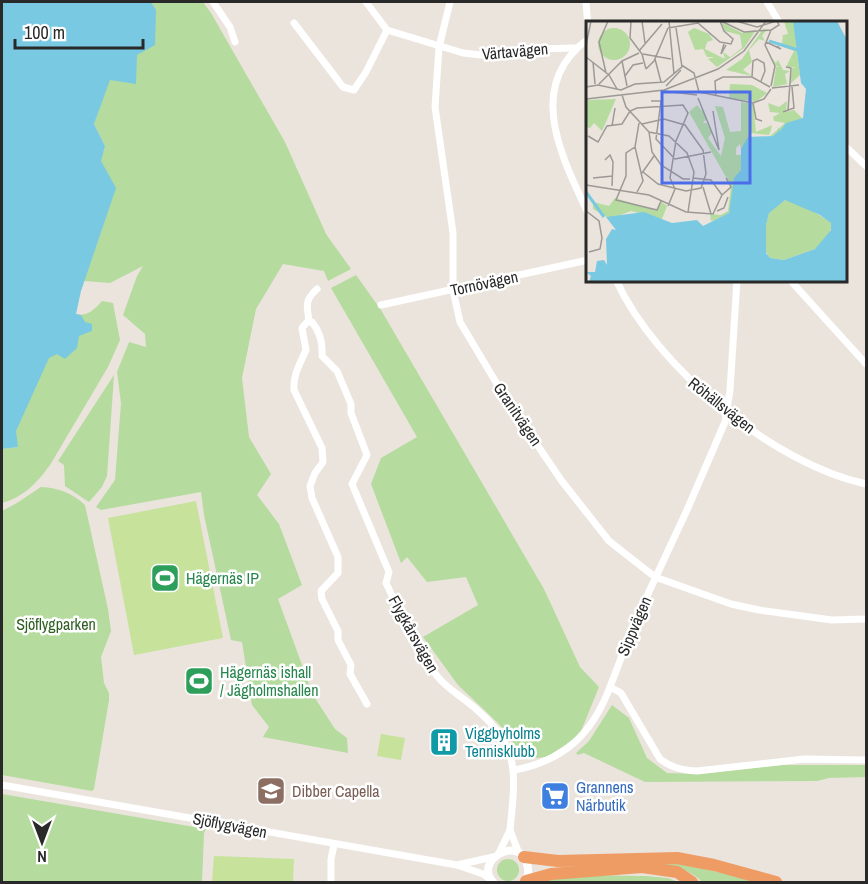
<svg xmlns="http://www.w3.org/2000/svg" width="868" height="884" font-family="'Archivo Narrow',sans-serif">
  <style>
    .green { fill: #b5db9e }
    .pitch { fill: #c6e29b }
    .water { fill: #7ac9e2 }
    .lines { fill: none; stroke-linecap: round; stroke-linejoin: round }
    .minor { stroke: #fff; stroke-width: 7 }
    .tertiary { stroke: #fff; stroke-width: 8 }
    .motorway { stroke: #ee9c64; stroke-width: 12 }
    .labels { text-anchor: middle; stroke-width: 5; stroke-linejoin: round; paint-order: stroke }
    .street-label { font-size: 16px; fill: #292929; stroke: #fff }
    .leisure-label { font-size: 16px; fill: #27864d; stroke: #fff; text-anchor: start }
    .park-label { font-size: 16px; fill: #2f5f21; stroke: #fff }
    .culture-label { font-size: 16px; fill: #0d838f; stroke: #fff; text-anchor: start }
    .shop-label { font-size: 16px; fill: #366cbe; stroke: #fff; text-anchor: start }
    .education-label { font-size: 16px; fill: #785e54; stroke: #fff; text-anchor: start }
    .inset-river { fill: none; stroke: #7ac9e2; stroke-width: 3 }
    .inset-road { fill: none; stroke: #9d9995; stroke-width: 1.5 }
    .view { fill: #4c6de8; fill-opacity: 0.15; stroke: #4c6de8; stroke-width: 3 }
    .inset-edge { fill: none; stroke: #292929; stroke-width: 3 }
  </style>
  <rect width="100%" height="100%" fill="#eae4dd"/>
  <!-- green -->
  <g class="green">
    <polygon points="111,2 203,2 211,13 285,142 326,234 351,269 328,281 324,271 283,264 256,309 242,378 249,437 271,474 257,495 279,524 302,585 278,599 313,695 335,729 347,738 348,753 263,737 269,727 252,705 242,642 231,640 204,515 201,492 101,510 96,507 115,480 121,403 117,372 129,342 146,347 145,334 123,315 137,276 143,266 110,283 84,281 61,203 103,152 105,146 94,124 103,97"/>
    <polygon points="356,275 381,310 544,589 580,667 599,687 579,736 547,757 523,759 499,724 458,685 423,637 478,605 466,577 427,582 407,557 401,563 371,484 381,458 417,437 331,288"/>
    <path d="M102 301 113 303 120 340 108 367 50 465C37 483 24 497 2 503V449L18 447 8 411 76 314C87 317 95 309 102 301Z"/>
    <polygon points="114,375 107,476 102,487 89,502 65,486 64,465 58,461"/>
    <path d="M41 487C59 488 72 493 85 505L108 609 111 631 101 657 104 683 109 693V700L94 789 92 791 2 775V511L17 503Z"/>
    <polygon points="612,705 629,718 647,758 667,773 696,774 783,765 866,765 866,777 829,778 817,781 645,782 584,753 578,755 576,753 589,741"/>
    <polygon points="2,794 206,829 204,833 202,882 2,882"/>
    <circle cx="508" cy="870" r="11"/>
    <path d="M655 862 683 864 759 882H702C691 869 670 866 655 862Z"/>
    <path d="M646 876 668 878 678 882H538C556 873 622 876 646 876Z"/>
  </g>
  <!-- pitch -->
  <g class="pitch">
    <polygon points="196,501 223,638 134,655 108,518"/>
    <polygon points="381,734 405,738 401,760 377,756"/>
    <polygon points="214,856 294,859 293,882 212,882"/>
  </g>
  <!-- water -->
  <polygon class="water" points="2,2 151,2 156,10 155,45 137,55 136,84 110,80 94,124 105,146 101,161 116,188 81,291 76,314 81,315 85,322 92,324 92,331 79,336 77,348 65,359 57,354 49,358 16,431 18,447 2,449"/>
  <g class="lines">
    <!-- minor -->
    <g class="minor">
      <polyline points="213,2 230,27 235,42"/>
      <polyline points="366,2 387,30 463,53 491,56 535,49 575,48"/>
      <polyline points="450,2 439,47 435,107 453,233 453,290 460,322 503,394 561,480 609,541 655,577 731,604 759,610 832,620 866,619"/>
      <polyline points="586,2 588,28"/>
      <polyline points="767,2 779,22"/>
      <polyline points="294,23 343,87 354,90 366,72 387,30"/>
      <path d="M588 39C524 86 562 157 588 213"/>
      <polyline points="846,147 866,166"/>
      <path d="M616 280C656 367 773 464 866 484"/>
      <path d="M737 280 730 390 725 422 687 510 634 624 610 687 621 693 660 759C672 768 682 770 697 771L804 759 866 760"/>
      <polyline points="790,280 866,364"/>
      <polyline points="381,305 588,260"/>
      <path d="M309 321C307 306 304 301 317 289"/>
      <path d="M367 704 350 674 351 665 338 640V631L322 599 321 591 338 573V557L312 498 310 486 315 473 323 462 322 448 294 390C293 374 300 364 306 350L302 328 308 321 312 322C320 332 323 343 322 356L337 371 351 404V413L367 455 352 484 389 572 386 583C401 614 416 648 437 676 447 689 464 698 476 709 522 748 515 776 510 830"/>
      <path d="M515 770C565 760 592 734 610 687"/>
      <polyline points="2,785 457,865 483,874 490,879"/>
      <polyline points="499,853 510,830 518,851"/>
      <polyline points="457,865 493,857"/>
      <polyline points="331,882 331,859 334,845"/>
    </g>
    <!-- tertiary -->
    <path class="tertiary" d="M493 882C473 861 519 834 527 864 529 870 528 877 525 882"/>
    <!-- motorway -->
    <g class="motorway">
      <polyline points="524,857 558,861 677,858 714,865 776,882"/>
      <polyline points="526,881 551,874 642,867 677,872 692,882"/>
    </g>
  </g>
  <!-- icons -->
  <defs>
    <g id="stadium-square" transform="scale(1.5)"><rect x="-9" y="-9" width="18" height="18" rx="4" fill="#2e9e5b" stroke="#fff"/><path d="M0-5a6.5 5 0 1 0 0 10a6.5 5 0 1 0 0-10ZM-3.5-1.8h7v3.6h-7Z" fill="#fff"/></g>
    <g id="building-square" transform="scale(1.5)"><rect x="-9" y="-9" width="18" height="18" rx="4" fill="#0f9aa8" stroke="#fff"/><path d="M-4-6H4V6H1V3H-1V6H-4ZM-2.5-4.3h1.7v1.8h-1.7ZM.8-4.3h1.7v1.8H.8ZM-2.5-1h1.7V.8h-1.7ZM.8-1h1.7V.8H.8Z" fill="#fff"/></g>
    <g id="school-square" transform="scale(1.5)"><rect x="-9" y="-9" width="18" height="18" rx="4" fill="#8d6e63" stroke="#fff"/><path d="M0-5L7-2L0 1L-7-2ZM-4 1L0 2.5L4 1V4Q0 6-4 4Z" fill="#fff"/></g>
    <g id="supermarket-square" transform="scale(1.5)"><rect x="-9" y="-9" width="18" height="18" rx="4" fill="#3f7fe0" stroke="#fff"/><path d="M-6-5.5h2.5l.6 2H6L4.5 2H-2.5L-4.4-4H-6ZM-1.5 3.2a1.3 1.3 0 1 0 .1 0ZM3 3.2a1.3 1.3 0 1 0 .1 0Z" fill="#fff"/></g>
  </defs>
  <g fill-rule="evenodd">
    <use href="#stadium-square" x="165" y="578"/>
    <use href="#stadium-square" x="199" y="681"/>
    <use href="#building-square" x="444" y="742"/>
    <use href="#school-square" x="271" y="791"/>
    <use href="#supermarket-square" x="555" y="796"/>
  </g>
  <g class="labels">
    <!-- street labels -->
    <g class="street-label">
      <text transform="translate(515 51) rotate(-5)" y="6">Värtavägen</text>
      <text transform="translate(484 283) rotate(-12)" y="6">Tornövägen</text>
      <text transform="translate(722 405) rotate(38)" y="6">Röhällsvägen</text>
      <text transform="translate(518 414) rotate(56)" y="6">Granitvägen</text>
      <text transform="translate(634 626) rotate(-67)" y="6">Sippvägen</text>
      <text transform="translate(414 634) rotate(61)" y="6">Flygkårsvägen</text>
      <text transform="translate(230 825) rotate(11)" y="6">Sjöflygvägen</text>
    </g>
    <!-- leisure labels -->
    <g class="leisure-label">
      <text x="186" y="584">Hägernäs IP</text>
      <text x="220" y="678">Hägernäs ishall<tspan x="220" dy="18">/ Jägholmshallen</tspan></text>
    </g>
    <!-- park labels -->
    <g class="park-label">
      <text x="56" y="630">Sjöflygparken</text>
    </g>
    <!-- culture labels -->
    <g class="culture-label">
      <text x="465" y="739">Viggbyholms<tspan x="465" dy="18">Tennisklubb</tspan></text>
    </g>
    <!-- shop labels -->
    <g class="shop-label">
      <text x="576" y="793">Grannens<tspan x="576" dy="18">Närbutik</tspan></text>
    </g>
    <!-- education labels -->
    <g class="education-label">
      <text x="292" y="797">Dibber Capella</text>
    </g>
  </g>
  <!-- overview -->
  <g transform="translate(586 21)">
    <rect width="261" height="261" fill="#eae4dd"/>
    <path d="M198 0H212L215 30 211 32 214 54 204 63 206 47 210 46H200L208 30 181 20 196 23 197 14 202 13ZM135 1 156 12 170 9 158 27 131 46 122 38 128 36H121L117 28 109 29 102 11 108 7 123 13 127 19 121 21 119 28 139 38 137 31 144 36 156 27 154 14 139 10ZM12 23a16 16 0 1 1 32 0a16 16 0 1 1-32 0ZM177 8H181L176 15 179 20 173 18 163 29 166 41 157 49 166 55 140 49 156 38ZM185 36 190 42 192 39 197 49 204 50 199 53 201 63 187 66 190 46H194L190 45ZM144 63 166 64 181 72 170 81 143 77ZM30 78 16 110 8 102 4 107 0 106V79ZM201 80 200 90 195 92 208 89 216 97 195 117 183 116 199 102 188 100 187 96 194 92 184 91 182 82 193 86ZM155 81 167 83 170 111 186 104 185 109 183 114 165 112 156 132 154 123 150 127V134H158L147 184 142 193 129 199 125 200 124 193 135 194 142 190 145 165 103 91 111 84 118 92 121 97 117 102H121L126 112 122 117 135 135 139 117 129 85 137 86 144 111 155 110ZM29 177 71 190 75 181 81 185 76 198 45 190 24 198 7 188V181L23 185ZM199 179 215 183 246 202 243 215 229 228 198 239 184 237 180 231V204L183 191Z" fill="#b5db9e"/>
    <path d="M207 0H251L261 19V261H3L5 255 0 251H9L11 240 18 239 21 244 20 218 26 208 30 209 20 196 58 191 86 202 111 199 117 205 143 192 148 157 155 149V128L162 116 187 115 193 110 191 105 194 110 200 102 217 97 220 68 215 62ZM199 179 234 194 245 202V209L229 228 198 239 184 237 180 232V204L183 192Z" fill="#7ac9e2" fill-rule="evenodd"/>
    <path class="inset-river" d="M183 20 212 29M0 171 18 196"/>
    <path class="inset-road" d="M45 0 44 17 56 33 60 48M56 0 59 22M83 0 88 53M135 0 158 11 185 9M150 0 171 6 190 0M82 7 112 2 134 21 145 23 147 18 138 10 134 0M90 7 96 46M180 21 195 28 191 25M138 23 135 33 140 24M0 24 5 0M53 30 76 3M57 33 85 38M0 36 23 54 31 68M69 38 75 61M7 41 9 63M200 46 205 47 202 90M60 48 68 40 82 7M20 52 13 21 22 0M39 55 47 44 57 42M166 56 167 40 171 38 178 42 179 50 175 60M13 63 36 40M41 65 36 40 53 32M80 65 95 49M185 65 189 45 179 24 185 9 193 4 191 0M0 66 12 64 35 69 49 63 78 61 97 45 108 52 113 71M186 67 213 64M78 70 111 74M113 71 167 82 178 78 185 68M36 74 40 86 63 111 66 131 75 144 97 158H104M130 75 129 60 137 56H166L184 66M112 77 133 129 127 90M0 78 78 69 132 48 158 30 180 0M65 80H75L70 118 89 138M167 82 170 98 176 100M197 91 208 87 206 66M56 103 78 98 99 104 117 129 120 153 115 167 100 170 72 163 57 151M26 105 29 87M63 111 83 115 101 132 108 151 102 191M2 115 12 121 21 105 36 103 44 90 51 87 97 84 102 92 90 120 84 157 89 168 82 185M49 126 40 132V155L30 179 71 189 75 180M89 138 125 131M19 139 24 134 27 141 26 165M56 152 68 135M7 157 27 155M107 157 125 159 136 174M0 164 63 174 100 191 127 193 136 174M117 166 125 193M51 171 57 160 49 126 53 102M136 174 145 166 140 157M0 190 13 200 16 217 14 228 3 231M131 190 138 187 142 176"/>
    <path class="view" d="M76 71H164V162H76Z"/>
    <rect width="261" height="261" class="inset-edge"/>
  </g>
  <!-- border -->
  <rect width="868" height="884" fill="none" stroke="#292929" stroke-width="6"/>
  <!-- north arrow -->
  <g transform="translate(42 842) rotate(180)" stroke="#ffffff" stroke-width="4.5" paint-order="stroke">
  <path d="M0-4.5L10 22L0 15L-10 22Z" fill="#292929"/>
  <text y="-9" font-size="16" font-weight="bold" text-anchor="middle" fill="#292929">N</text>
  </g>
  <!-- scale -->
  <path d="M15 39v9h128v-9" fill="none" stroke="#292929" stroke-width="3"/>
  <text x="24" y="39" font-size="18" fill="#292929" stroke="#ffffff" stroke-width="4.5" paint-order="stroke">100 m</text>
</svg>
